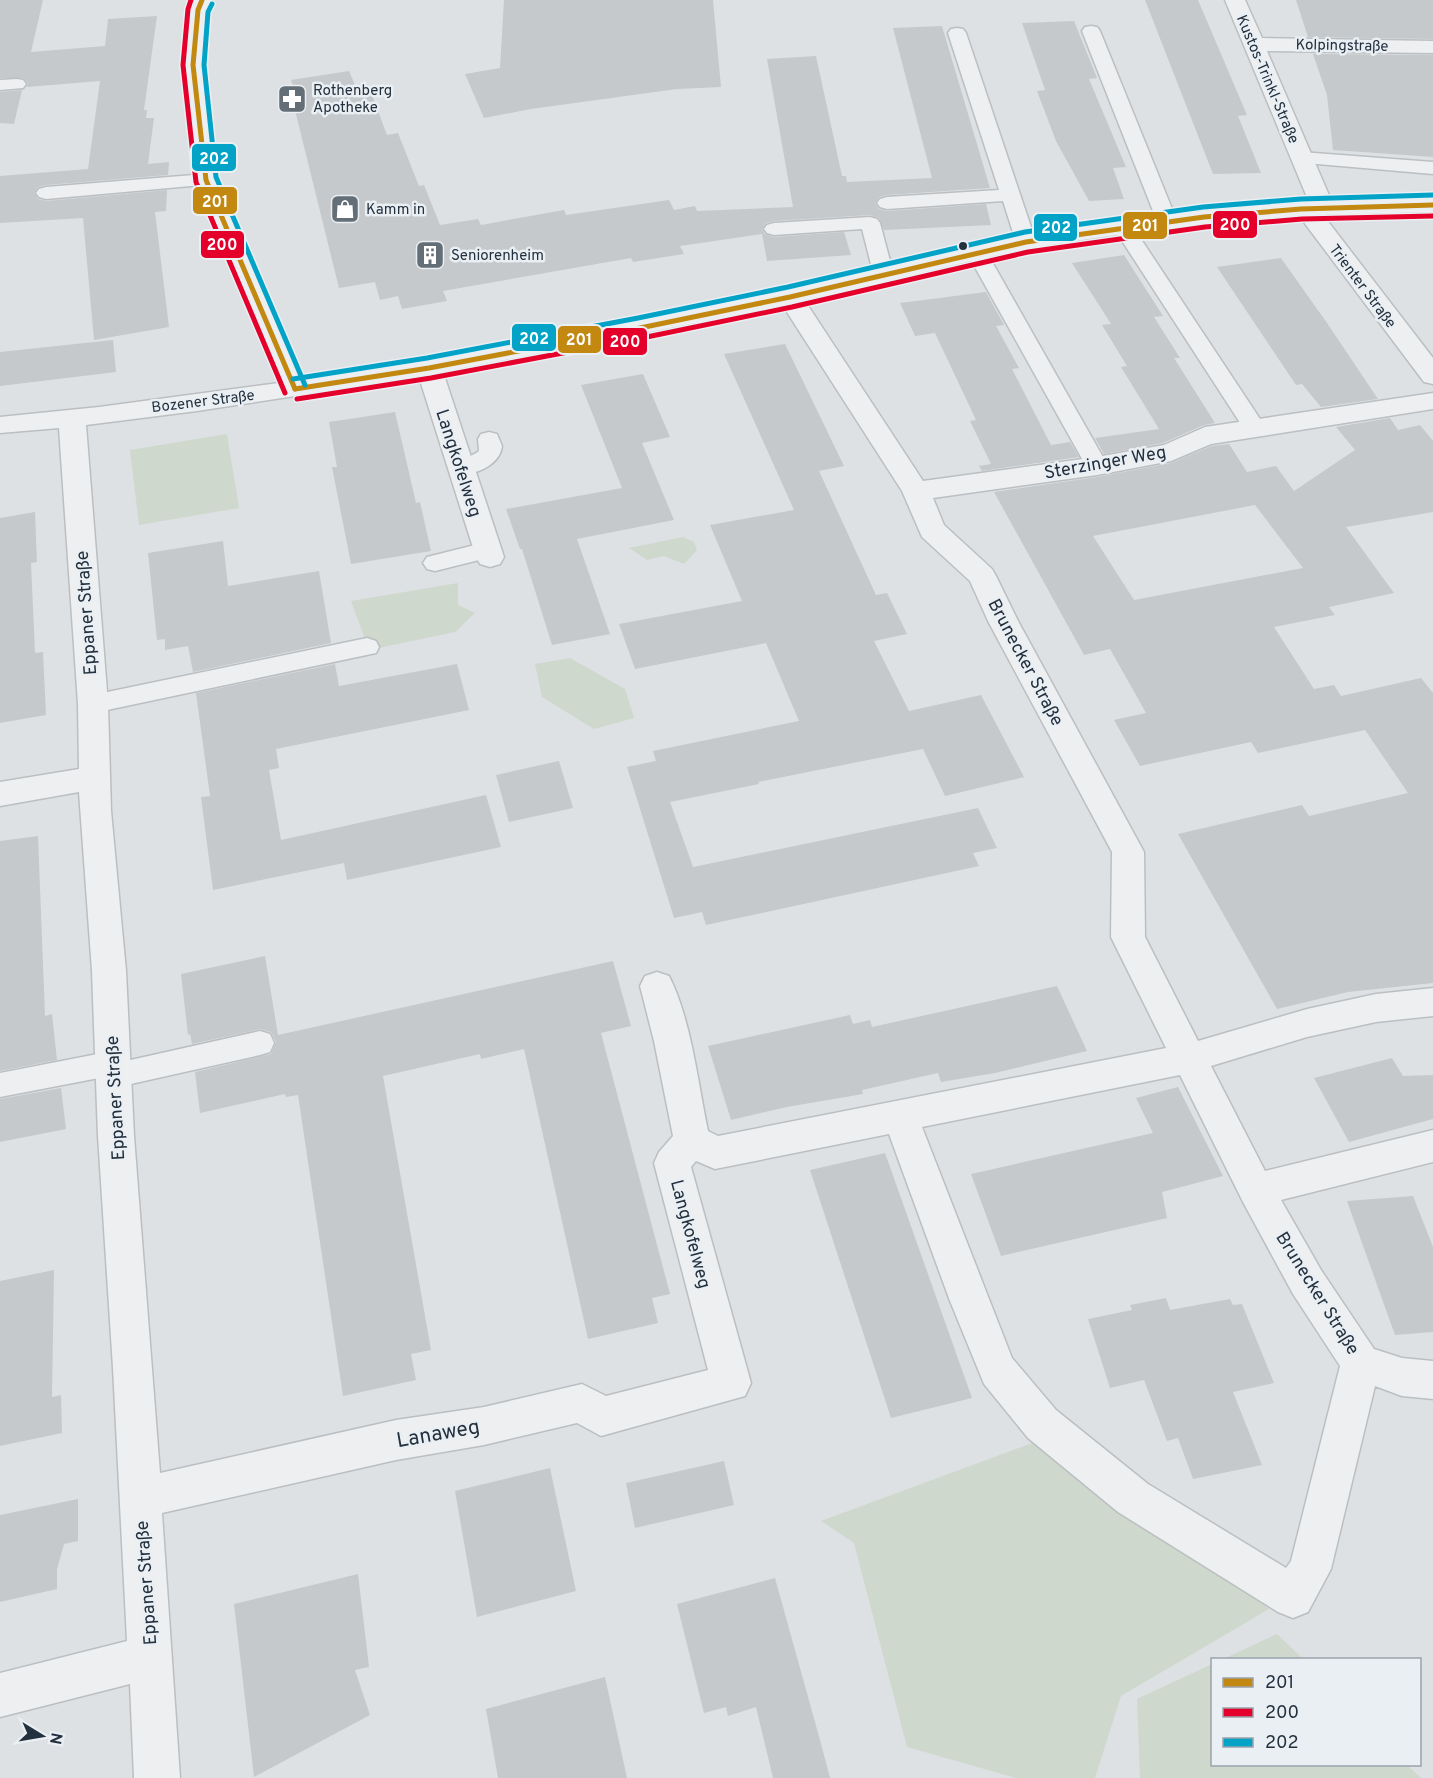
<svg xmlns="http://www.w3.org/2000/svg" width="1433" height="1778" font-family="Overpass,sans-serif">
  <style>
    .green { fill: #cfd8cd }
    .building { fill: #c5c9cc; fill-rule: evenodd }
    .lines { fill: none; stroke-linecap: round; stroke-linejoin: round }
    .service-casing { stroke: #bbbfc2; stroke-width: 3 }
    .minor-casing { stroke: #bbbfc2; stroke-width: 3 }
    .service { fill: #edeff0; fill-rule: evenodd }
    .minor { fill: #edeff0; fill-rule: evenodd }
    .bus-1-casing { stroke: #eaeff4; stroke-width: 8 }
    .bus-2-casing { stroke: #eaeff4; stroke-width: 8 }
    .bus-3-casing { stroke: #eaeff4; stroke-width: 8 }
    .bus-1 { stroke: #c2880f; stroke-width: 5 }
    .bus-2 { stroke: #e4002b; stroke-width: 5 }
    .bus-3 { stroke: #02a3c7; stroke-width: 5 }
    .bus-dot { fill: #23303d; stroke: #eaeff4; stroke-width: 2 }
    .labels { text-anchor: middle; stroke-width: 5; stroke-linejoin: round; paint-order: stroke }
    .far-street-label { font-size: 15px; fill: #23303d; stroke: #eaeff4 }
    .far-poi-label { font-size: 15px; fill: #23303d; stroke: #eaeff4; text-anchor: start }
    .street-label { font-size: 18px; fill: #23303d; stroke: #eaeff4 }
    .near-street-label { font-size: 21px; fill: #23303d; stroke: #eaeff4 }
    .line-badge { stroke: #eaeff4; stroke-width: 2 }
    .badge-label { font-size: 16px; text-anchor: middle; font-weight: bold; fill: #fff }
  </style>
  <rect width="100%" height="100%" fill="#dde1e4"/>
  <!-- green -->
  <g class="green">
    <polygon points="227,434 239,508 139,525 130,450"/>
    <polygon points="683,537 694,542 697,550 684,564 664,556 647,560 629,548"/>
    <polygon points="458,583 458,605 475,613 455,632 369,650 351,601"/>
    <polygon points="570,658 625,689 634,718 594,729 542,697 535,664"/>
    <polygon points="1043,1439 1269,1609 1121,1696 1095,1778 1016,1778 907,1747 854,1543 821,1521"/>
    <polygon points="1277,1634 1303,1659 1223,1659"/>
    <polygon points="1212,1664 1212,1764 1407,1765 1421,1778 1140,1778 1137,1699"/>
  </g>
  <!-- building -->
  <g class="building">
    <polygon points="0,0 43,0 31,52 105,46 108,19 157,16 144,110 147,110 146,118 154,118 148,164 169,162 168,175 46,185 38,187 34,193 38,199 46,201 167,190 166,211 155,212 169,327 94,340 83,218 0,223 0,176 88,169 100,81 27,87 28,83 23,78 0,78"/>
    <polygon points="504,0 713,0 721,87 677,89 531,109 484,118 465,74 500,68"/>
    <polygon points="1145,0 1198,0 1247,115 1238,116 1261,173 1213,174"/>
    <polygon points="1296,0 1433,0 1433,39 1308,37"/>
    <polygon points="1074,21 1097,78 1089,79 1126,167 1113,168 1124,199 1089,201 1056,141 1037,91 1045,90 1022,23"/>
    <polygon points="942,26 990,188 887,195 879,197 875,203 879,209 887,211 986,204 991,225 884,230 879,218 870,215 774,221 766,223 762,229 765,234 773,237 844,232 851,255 767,261 762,234 680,246 684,254 633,262 631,258 443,291 447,301 402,309 398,296 380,300 375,282 339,288 290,90 294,89 291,80 349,71 355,85 368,84 387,135 398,133 419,186 424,185 440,225 478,219 481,225 564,210 566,215 669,200 674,210 695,206 697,211 793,207 767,59 816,56 842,176 846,176 847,182 932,178 893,28"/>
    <polygon points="1313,54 1433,55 1433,157 1333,150 1327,95"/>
    <polygon points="22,90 14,124 0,123 0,92"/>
    <polygon points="1124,255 1163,316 1154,317 1180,358 1174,358 1215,423 1204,425 1163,443 1104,454 1095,438 1159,429 1121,367 1127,366 1102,325 1111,324 1072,263"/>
    <polygon points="1281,258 1327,323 1378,399 1321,407 1302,384 1296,385 1217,267"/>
    <polygon points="986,292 1004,325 996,326 1019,368 1012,369 1051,445 1070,442 1079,457 982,471 979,466 991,464 970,421 976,420 935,333 915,336 900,303"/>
    <polygon points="113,340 116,372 0,386 0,352"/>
    <polygon points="785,344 844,466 819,471 876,595 887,593 907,634 874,641 909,711 981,695 1024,777 945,796 923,749 758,782 759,784 670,802 693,867 978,808 997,848 973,853 979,866 706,925 702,912 674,918 627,767 656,761 653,751 799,721 766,643 635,669 619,624 742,601 710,525 794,510 724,354"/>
    <polygon points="643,374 670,437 642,443 674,520 577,539 610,634 552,645 522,549 520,549 506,509 622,488 581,385"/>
    <polygon points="395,412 416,503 420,502 431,551 351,564 332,467 337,467 329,422"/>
    <path d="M1390 418 1398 430 1420 425 1433 441V512L1346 527 1394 593 1329 607 1335 615 1274 627 1314 689 1334 685 1341 696 1421 678 1433 693V983L1348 992 1277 1009 1178 834 1302 805 1309 816 1408 793 1365 730 1258 753 1251 742 1140 766 1114 720 1146 713 1110 649 1084 655 994 492 1097 477 1171 463 1212 446 1229 444 1247 472 1276 466 1294 491 1355 450 1336 427ZM1255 505 1303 568 1134 600 1093 536Z"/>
    <polygon points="35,512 37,562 31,563 35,653 43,652 46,715 0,723 0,518"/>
    <polygon points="223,541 228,586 319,571 331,643 193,672 188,646 165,650 165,639 157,640 148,553"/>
    <polygon points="335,664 339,686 457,664 469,710 276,749 279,768 269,770 281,840 486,795 501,847 347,880 344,863 213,890 201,797 210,796 196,693"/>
    <polygon points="559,761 573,808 509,822 496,775"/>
    <polygon points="38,836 45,1016 52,1014 57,1060 0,1071 0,841"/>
    <polygon points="265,956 278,1035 613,961 631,1026 601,1033 670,1294 652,1298 658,1323 588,1339 524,1049 481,1059 480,1054 383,1076 431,1350 411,1354 416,1380 343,1396 298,1095 286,1097 285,1094 200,1113 195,1072 271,1054 276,1042 271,1032 260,1029 192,1044 190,1034 188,1035 181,974"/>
    <polygon points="1057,986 1087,1051 995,1073 941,1082 938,1073 862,1090 863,1094 787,1107 731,1120 708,1046 850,1015 853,1024 870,1020 872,1027"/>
    <polygon points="1392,1058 1403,1076 1433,1075 1433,1119 1349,1142 1314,1078"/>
    <polygon points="1178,1087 1223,1176 1162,1192 1167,1218 1001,1256 971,1174 1153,1133 1136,1098"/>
    <polygon points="61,1088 66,1129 0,1142 0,1099"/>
    <polygon points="885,1153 972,1398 891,1418 810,1170"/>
    <polygon points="1413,1196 1433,1247 1433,1332 1395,1335 1347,1201"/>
    <polygon points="54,1270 52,1397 61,1395 62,1433 0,1446 0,1281"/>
    <polygon points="1166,1298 1170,1310 1230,1299 1233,1305 1242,1304 1274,1383 1233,1392 1262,1465 1193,1479 1178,1438 1167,1441 1144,1380 1110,1388 1088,1319 1132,1310 1130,1305"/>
    <polygon points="724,1461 734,1505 635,1528 626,1483"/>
    <polygon points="550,1468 576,1591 477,1617 455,1491"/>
    <polygon points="78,1499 78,1541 64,1544 57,1569 57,1589 0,1602 0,1515"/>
    <polygon points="358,1574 369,1667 355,1670 370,1715 254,1777 234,1604"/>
    <polygon points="775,1578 820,1740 830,1778 773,1778 756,1707 728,1716 726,1707 704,1713 677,1604"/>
    <polygon points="605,1677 627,1778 498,1778 486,1709"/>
  </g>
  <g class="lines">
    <!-- service casing -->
    <g class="service-casing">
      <g id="service">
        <polygon points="1091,26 1097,27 1100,31 1177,221 1174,225 1160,225 1157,221 1082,31 1085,27"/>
        <polygon points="957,28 963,29 966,33 1036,242 1033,246 1019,246 1016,242 1003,201 887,209 880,207 877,203 880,199 887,197 999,190 948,33 951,29"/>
        <polygon points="17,79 23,80 26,84 23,88 0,90 0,80"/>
        <polygon points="1301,152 1433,162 1433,174 1294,162 1292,158 1294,154"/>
        <polygon points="206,174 213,176 216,180 213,184 46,199 39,197 36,193 39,189 46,187"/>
        <polygon points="870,217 877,219 880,223 894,276 891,280 877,280 874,276 862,229 774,235 767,233 764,229 767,225 774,223"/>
        <polygon points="1123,221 1130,223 1133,227 1262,422 1265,427 1262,432 1254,434 1246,432 1113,227 1116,223"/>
        <polygon points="977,247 984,249 987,253 1108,466 1105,471 1097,473 1089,471 1086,466 967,253 970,249"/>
        <path d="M489 432 497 434 502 446C500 466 471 478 453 473L450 468C456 459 471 458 479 451L478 439 481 434Z"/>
        <polygon points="487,542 495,544 499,550 495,556 435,571 427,569 423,563 427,557"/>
        <polygon points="367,638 376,641 379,647 376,653 93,713 84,710 81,704 84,698 93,695"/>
        <polygon points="260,1031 270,1034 274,1043 270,1052 260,1055 113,1088 103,1085 99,1078 0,1097 0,1073 113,1051 123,1054 126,1061"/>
      </g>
    </g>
    <!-- minor casing -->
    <g class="minor-casing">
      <path id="minor" d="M192 0H212L209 10 204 65 218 180 304 379C466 354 628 323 788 290 869 273 948 249 1028 235 1121 218 1215 209 1309 202L1225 0H1245L1262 38 1433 41V53L1267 51 1331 200 1433 198V212L1323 215 1433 358V384L1424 382 1300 217C1208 224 1118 232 1028 249 953 263 880 285 805 301L923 481 1097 457 1164 445 1205 427 1433 393V409L1211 444 1171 461 1097 475 933 498 944 525 992 569 996 576 1018 621 1144 852 1145 937 1198 1041 1307 1009 1376 994 1433 988V1016L1376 1022 1307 1037 1211 1066 1265 1171 1433 1130V1162L1281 1200 1321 1270 1374 1349 1402 1358 1433 1361V1399L1402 1396 1375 1386 1331 1569 1308 1612 1293 1618 1278 1612 1118 1512 1028 1438 984 1384 950 1301 889 1134 715 1169 696 1161 691 1167 751 1383 745 1396 601 1436 577 1423 484 1445 396 1460 162 1513 180 1778H134L130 1684 0 1717V1673L127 1641 113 1368 98 1136 92 971 79 792 0 806V782L79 769 78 704 59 428 0 433V417L99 407 279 383 194 180 182 65 187 10ZM783 306 902 491 922 537 970 581 988 621 1112 852 1111 937 1166 1048 718 1136 708 1131C698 1083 691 1019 669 976L657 972 645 976 640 986 654 1041 673 1136 659 1152 654 1163 708 1370 606 1396 582 1384 484 1407 396 1420 160 1473 134 1136 126 971 111 811 108 704 86 425 197 411 419 377 476 557 480 564 490 567 500 564 504 557 443 372ZM1180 1075 1243 1202 1293 1294 1340 1366 1291 1561 1286 1568 1148 1484 1056 1410 1012 1358 922 1127Z"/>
    </g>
    <!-- service -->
    <use href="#service" class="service"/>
    <!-- minor -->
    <use href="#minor" class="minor"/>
    <!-- bus-1 casing -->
    <g class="bus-1-casing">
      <g id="bus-1">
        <polyline points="202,0 198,10 193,65 206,180 295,389"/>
        <polyline points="295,389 429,368 640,328 790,297 1026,242 1204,217 1301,209 1433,205"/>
      </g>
    </g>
    <!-- bus-2 casing -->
    <g class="bus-2-casing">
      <g id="bus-2">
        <polyline points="191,0 188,9 183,65 196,182 285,393"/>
        <polyline points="297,399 431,378 642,338 792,307 1028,252 1205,227 1302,219 1433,216"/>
      </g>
    </g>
    <!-- bus-3 casing -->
    <g class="bus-3-casing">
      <g id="bus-3">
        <polyline points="212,4 208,12 204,65 216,177 305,385"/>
        <polyline points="293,379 427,358 638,318 788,287 1025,232 1203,207 1301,199 1433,195"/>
      </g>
    </g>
    <!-- bus-1 -->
    <use href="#bus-1" class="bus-1"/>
    <!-- bus-2 -->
    <use href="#bus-2" class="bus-2"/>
    <!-- bus-3 -->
    <use href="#bus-3" class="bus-3"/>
  </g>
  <!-- icons -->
  <defs>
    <g id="pharmacy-square" transform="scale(1.5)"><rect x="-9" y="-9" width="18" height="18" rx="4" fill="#646e77" stroke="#eaeff4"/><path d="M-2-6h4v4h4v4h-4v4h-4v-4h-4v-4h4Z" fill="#fff"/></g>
    <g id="shop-square" transform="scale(1.5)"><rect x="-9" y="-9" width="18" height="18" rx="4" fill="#646e77" stroke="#eaeff4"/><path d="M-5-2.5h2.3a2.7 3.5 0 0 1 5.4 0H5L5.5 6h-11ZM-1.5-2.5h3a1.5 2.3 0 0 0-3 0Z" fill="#fff"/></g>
    <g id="building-square" transform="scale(1.5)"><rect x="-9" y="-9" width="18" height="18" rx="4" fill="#646e77" stroke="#eaeff4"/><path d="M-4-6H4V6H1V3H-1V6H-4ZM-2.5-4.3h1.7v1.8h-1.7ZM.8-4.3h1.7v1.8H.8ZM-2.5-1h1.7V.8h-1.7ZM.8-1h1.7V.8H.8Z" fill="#fff"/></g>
  </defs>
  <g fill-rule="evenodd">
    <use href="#pharmacy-square" x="292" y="99"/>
    <use href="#shop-square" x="345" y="209"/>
    <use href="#building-square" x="430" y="255"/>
  </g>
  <!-- markers -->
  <circle class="bus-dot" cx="963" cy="246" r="5"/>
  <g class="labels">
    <!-- far-street labels -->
    <g class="far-street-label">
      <text transform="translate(1342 45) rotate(1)" y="5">Kolpingstraße</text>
      <text transform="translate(1268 79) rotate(67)" y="5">Kustos-Trinkl-Straße</text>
      <text transform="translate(1363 286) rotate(53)" y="5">Trienter Straße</text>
      <text transform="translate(203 401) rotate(-7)" y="5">Bozener Straße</text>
    </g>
    <!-- far-poi labels -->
    <g class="far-poi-label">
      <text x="313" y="95">Rothenberg<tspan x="313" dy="17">Apotheke</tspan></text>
      <text x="366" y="214">Kamm in</text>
      <text x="451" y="260">Seniorenheim</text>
    </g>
    <!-- street labels -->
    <g class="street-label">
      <text transform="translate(1105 462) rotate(-10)" y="6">Sterzinger Weg</text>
      <text transform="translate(459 463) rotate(72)" y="6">Langkofelweg</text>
      <text transform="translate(86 613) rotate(-94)" y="6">Eppaner Straße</text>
      <text transform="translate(1026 662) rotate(62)" y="6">Brunecker Straße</text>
      <text transform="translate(115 1098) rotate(-93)" y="6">Eppaner Straße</text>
      <text transform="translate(691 1234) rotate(75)" y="6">Langkofelweg</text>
      <text transform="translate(1318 1293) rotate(58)" y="6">Brunecker Straße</text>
      <text transform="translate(146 1583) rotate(-94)" y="6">Eppaner Straße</text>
    </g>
    <!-- near-street labels -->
    <g class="near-street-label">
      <text transform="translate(438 1433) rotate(-10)" y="7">Lanaweg</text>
    </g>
  </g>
  <g class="line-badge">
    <rect x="191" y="143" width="46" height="29" rx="6" fill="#02a3c7"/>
    <rect x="192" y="186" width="46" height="29" rx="6" fill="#c2880f"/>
    <rect x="1212" y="210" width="46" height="29" rx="6" fill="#e4002b"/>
    <rect x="1122" y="211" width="46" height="29" rx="6" fill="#c2880f"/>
    <rect x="1033" y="213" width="45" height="29" rx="6" fill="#02a3c7"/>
    <rect x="200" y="230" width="45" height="29" rx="6" fill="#e4002b"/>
    <rect x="511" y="323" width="46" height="29" rx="6" fill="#02a3c7"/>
    <rect x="557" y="325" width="45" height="29" rx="6" fill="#c2880f"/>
    <rect x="602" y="327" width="46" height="29" rx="6" fill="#e4002b"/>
  </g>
  <g class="badge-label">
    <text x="214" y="164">202</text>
    <text x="215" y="207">201</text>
    <text x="1235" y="230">200</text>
    <text x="1145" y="231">201</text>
    <text x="1056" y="233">202</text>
    <text x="222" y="250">200</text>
    <text x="534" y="344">202</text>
    <text x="579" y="345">201</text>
    <text x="625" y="347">200</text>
  </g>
  <!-- legend -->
  <rect x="1211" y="1658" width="210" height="108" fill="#eaeff4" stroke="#9aa3ab" stroke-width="1.5"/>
  <rect x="1223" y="1678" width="30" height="9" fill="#c2880f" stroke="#9aa3ab" stroke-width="1.5"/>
  <text x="1265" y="1688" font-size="18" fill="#23303d">201</text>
  <rect x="1223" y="1708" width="30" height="9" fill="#e4002b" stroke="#9aa3ab" stroke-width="1.5"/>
  <text x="1265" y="1718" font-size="18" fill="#23303d">200</text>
  <rect x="1223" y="1738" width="30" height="9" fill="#02a3c7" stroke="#9aa3ab" stroke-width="1.5"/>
  <text x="1265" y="1748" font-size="18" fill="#23303d">202</text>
  <!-- north arrow -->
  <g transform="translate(42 1736) rotate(101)" stroke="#eaeff4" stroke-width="4.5" paint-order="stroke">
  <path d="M0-4.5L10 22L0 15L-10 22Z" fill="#23303d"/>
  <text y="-9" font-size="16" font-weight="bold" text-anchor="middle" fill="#23303d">N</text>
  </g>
</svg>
